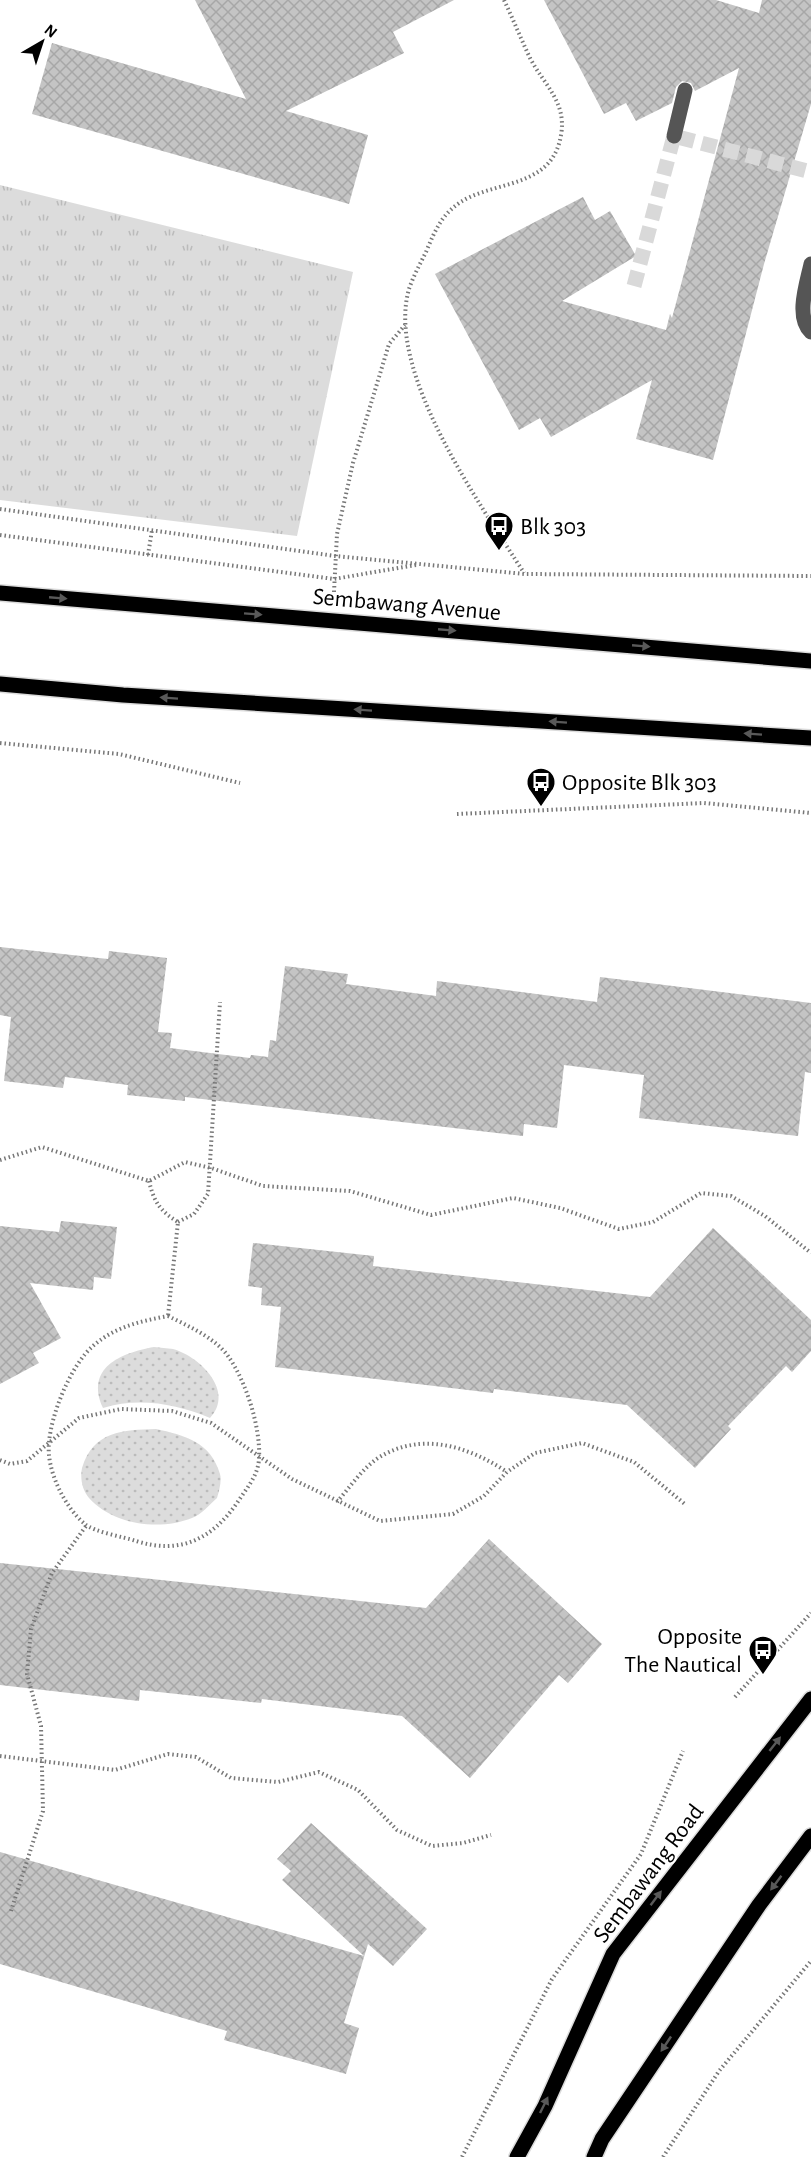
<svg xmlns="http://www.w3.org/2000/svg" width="811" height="2157" font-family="'Alegreya Sans',sans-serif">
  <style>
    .grass { fill: url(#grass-tufts) }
    .park { fill: url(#park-dots) }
    .building { fill: url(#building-cross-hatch) }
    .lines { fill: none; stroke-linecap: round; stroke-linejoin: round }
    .minor-tunnel { stroke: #d9d9d9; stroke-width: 15; stroke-dasharray: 15 8; stroke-linecap: butt }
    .major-casing { stroke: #dbdbdb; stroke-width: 18 }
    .path { stroke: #777; stroke-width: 4; stroke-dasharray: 1.5 3; stroke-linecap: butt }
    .minor { stroke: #555; stroke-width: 15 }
    .major { stroke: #000; stroke-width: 15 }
    .oneway { fill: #595959 }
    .labels { text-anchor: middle; stroke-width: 4.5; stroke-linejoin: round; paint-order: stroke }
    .poi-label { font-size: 24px; fill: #000; stroke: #fff; text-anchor: start }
    .street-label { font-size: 24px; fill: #000; stroke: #fff }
  </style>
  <defs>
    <pattern id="grass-tufts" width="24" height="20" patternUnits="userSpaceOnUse" patternTransform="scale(1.5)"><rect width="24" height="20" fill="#dcdcdc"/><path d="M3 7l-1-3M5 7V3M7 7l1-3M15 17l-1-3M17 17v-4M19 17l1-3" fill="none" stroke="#bbb"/></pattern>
    <pattern id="park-dots" width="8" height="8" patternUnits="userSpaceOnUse" patternTransform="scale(1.5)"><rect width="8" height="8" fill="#dcdcdc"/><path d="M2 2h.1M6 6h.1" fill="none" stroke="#bbb" stroke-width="1.8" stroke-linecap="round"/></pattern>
    <pattern id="building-cross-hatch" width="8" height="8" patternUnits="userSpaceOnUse" patternTransform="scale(1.5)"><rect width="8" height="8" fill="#c4c4c4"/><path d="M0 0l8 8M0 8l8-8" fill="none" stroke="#a7a7a7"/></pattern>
  </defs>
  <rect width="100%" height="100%" fill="#fff"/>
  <!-- grass -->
  <polygon class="grass" points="0,185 353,272 297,536 0,500"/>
  <!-- park -->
  <g class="park">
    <path d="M154 1347C160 1348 167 1348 173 1349 201 1357 235 1392 210 1418 176 1404 139 1397 103 1408 85 1368 120 1353 154 1347Z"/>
    <path d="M156 1429C184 1435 211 1442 220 1474 222 1481 219 1491 217 1498 210 1504 201 1515 192 1518 160 1531 113 1525 89 1498 82 1490 80 1478 82 1468 93 1431 123 1430 156 1429Z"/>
  </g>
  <!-- building -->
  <g class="building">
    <polygon points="195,0 454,0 393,32 404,53 286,111 368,135 349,204 32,114 52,43 246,99"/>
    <polygon points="544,0 716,0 759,13 762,0 811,0 811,104 764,264 713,460 636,439 652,380 551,437 540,418 519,430 435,274 583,197 595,220 610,211 636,256 562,301 666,330 670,314 672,318 739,68 695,91 691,83 682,81 676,87 672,103 636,121 626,103 604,114"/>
    <polygon points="0,947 108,959 109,951 167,958 158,1032 172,1033 170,1048 250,1058 251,1055 268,1057 270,1040 276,1041 285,966 348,974 346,984 436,996 437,981 597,1002 600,977 811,1003 811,1073 805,1072 798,1136 639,1118 644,1075 564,1065 557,1128 524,1124 523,1136 185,1097 185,1101 127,1095 128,1085 65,1077 63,1088 4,1081 11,1017 0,1015"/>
    <polygon points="61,1221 117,1227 111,1279 94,1277 93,1290 30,1283 61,1338 33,1353 39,1363 0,1384 0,1226 59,1232"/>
    <polygon points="713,1228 811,1320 811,1351 792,1372 786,1366 728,1426 731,1429 695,1468 627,1405 494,1389 493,1393 275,1367 281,1307 261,1305 262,1288 248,1286 253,1243 374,1256 373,1266 650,1297"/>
    <polygon points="489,1539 602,1644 568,1683 559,1675 470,1778 402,1716 262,1699 261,1703 140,1690 139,1701 0,1685 0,1563 426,1608"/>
    <polygon points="311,1823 427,1929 393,1966 368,1944 344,2023 359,2028 346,2074 224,2040 227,2031 0,1964 0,1852 364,1956 282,1880 291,1871 277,1859"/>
  </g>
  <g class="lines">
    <!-- minor-tunnel -->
    <polyline class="minor-tunnel" points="634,286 674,136 811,172"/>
    <!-- major casing -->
    <g class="major-casing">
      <g id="major">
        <polyline points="0,593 811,661"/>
        <polyline points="0,684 123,695 811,738"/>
        <polyline points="517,2157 545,2106 613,1954 811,1699"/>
        <polyline points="594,2157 602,2139 759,1905 811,1836"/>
      </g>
    </g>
    <!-- path -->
    <g class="path">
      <path d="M504 0C513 19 521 39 530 58 544 85 567 102 561 135 553 184 505 181 470 197 444 209 436 228 426 252 420 264 413 277 409 289 385 372 481 505 524 573"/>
      <polyline points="0,509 335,556 525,574 811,576"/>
      <polyline points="0,535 334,579 416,565"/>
      <polyline points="148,555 152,530"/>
      <polyline points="334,592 337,534 353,463 389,344 405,325"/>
      <polyline points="0,743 119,754 240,783"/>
      <polyline points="457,814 704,803 811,813"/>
      <polyline points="0,1160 42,1147 149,1181 185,1162 211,1168 263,1186 350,1191 431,1215 513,1198 560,1208 619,1229 653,1222 701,1193 731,1196 765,1216 811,1253"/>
      <path d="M149 1181C154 1202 160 1211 178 1222L168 1316"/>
      <polyline points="178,1222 194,1214 208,1194 220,1002"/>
      <path d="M168 1316C188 1326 214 1337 228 1356 246 1381 261 1428 259 1459 258 1476 246 1489 237 1503 212 1539 180 1555 136 1541 124 1537 94 1532 85 1524 65 1508 46 1470 49 1443 51 1414 71 1365 93 1346 114 1327 141 1321 168 1316Z"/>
      <polyline points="0,1460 10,1464 27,1461 79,1418 121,1409 172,1411 211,1423 292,1479 380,1521 453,1514 484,1496 507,1472 535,1453 582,1443 634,1462 686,1505"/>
      <path d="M337 1502C349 1488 363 1468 378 1458 421 1431 468 1446 507 1472"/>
      <polyline points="735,1697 811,1613"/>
      <polyline points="0,1756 115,1770 168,1754 196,1757 231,1778 278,1782 319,1772 358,1790 397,1830 432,1846 463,1843 491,1835"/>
      <polyline points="11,1911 43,1811 41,1726 27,1674 31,1629 52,1573 86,1526"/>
      <polyline points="462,2157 552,1979 641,1854 683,1751"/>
      <polyline points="663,2157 719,2071 811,1961"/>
    </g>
    <!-- minor -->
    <g class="minor">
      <polyline points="674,136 685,90"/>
      <path d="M811 264C807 283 795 317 811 332"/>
    </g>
    <!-- major -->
    <use href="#major" class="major"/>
  </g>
  <!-- one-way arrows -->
  <defs><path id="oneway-solid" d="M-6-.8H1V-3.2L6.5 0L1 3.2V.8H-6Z" transform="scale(1.5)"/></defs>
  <g class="oneway">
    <use href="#oneway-solid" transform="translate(58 598) rotate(5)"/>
    <use href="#oneway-solid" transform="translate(253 614) rotate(4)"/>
    <use href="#oneway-solid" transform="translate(447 630) rotate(5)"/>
    <use href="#oneway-solid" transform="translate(641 646) rotate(5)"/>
    <use href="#oneway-solid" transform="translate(169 698) rotate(-176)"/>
    <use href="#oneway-solid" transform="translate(363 710) rotate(-176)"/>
    <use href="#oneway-solid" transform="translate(558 722) rotate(-176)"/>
    <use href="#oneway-solid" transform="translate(753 734) rotate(-176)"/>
    <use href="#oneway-solid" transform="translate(775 1744) rotate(-52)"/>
    <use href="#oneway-solid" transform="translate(776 1883) rotate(127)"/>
    <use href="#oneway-solid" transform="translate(656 1898) rotate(-53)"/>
    <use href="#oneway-solid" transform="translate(666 2044) rotate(124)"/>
    <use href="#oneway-solid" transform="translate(544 2105) rotate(-64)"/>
  </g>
  <!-- icons -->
  <defs>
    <g id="bus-pin" transform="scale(1.5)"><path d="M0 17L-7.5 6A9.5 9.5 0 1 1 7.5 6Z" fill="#000" stroke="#fff"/><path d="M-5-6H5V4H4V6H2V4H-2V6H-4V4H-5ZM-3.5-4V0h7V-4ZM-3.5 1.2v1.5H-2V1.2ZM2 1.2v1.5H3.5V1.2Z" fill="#fff"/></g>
  </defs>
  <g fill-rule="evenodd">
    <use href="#bus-pin" x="499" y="526"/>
    <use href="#bus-pin" x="541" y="782"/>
    <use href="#bus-pin" x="763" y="1650"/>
  </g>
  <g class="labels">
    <!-- poi labels -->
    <g class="poi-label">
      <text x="520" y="534">Blk 303</text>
      <text x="562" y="790">Opposite Blk 303</text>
      <text x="742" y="1644" text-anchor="end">Opposite<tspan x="742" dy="28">The Nautical</tspan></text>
    </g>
    <!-- street labels -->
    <g class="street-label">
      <text transform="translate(407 604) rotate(5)" y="8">Sembawang Avenue</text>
      <text transform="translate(648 1873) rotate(-53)" y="8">Sembawang Road</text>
    </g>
  </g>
  <!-- north arrow -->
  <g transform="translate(42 42) rotate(39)" stroke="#ffffff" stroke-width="4.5" paint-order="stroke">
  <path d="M0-4.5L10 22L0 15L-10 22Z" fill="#000000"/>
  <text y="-9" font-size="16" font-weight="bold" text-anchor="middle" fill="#000000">N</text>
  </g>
</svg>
